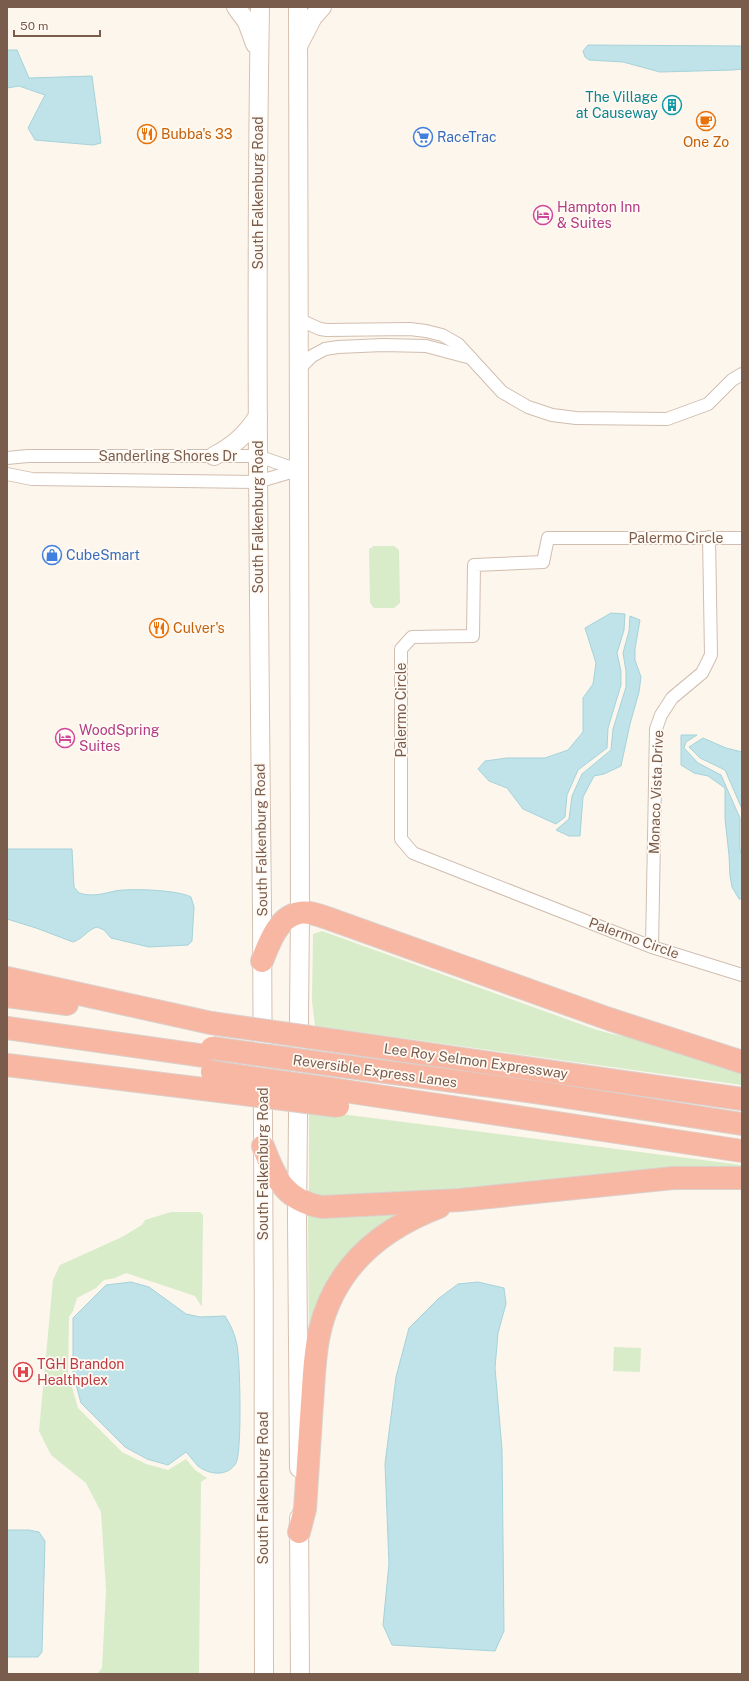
<svg xmlns="http://www.w3.org/2000/svg" width="749" height="1681" font-family="'Public Sans',sans-serif">
  <style>
    .green { fill: #d8ecc9 }
    .water { fill: #bfe3e8; stroke: #a5d3da }
    .lines { fill: none; stroke-linecap: round; stroke-linejoin: round }
    .street-casing { stroke: #d1beb0; stroke-width: 14 }
    .secondary-casing { stroke: #d6c0b0; stroke-width: 20 }
    .highway-casing { stroke: #dad1cd; stroke-width: 24 }
    .street { stroke: #fff; stroke-width: 12 }
    .secondary { stroke: #fff; stroke-width: 18 }
    .highway { stroke: #f7b7a3; stroke-width: 22 }
    .highway-bridge-casing { stroke: #dad1cd; stroke-width: 24; stroke-linecap: butt }
    .highway-bridge { stroke: #f7b7a3; stroke-width: 22 }
    .labels { text-anchor: middle; stroke-width: 3.5; stroke-linejoin: round; paint-order: stroke }
    .culture-label { font-size: 14px; fill: #0d838f; stroke: #fffaf3; text-anchor: end }
    .food-label { font-size: 14px; fill: #c56008; stroke: #fffaf3; text-anchor: start }
    .shop-label { font-size: 14px; fill: #366cbe; stroke: #fffaf3; text-anchor: start }
    .street-label { font-size: 14px; fill: #7a5c4d; stroke: #fffaf3 }
    .hotel-label { font-size: 14px; fill: #b23c85; stroke: #fffaf3; text-anchor: start }
    .health-label { font-size: 14px; fill: #be3a42; stroke: #fffaf3; text-anchor: start }
  </style>
  <rect width="100%" height="100%" fill="#fdf6ec"/>
  <!-- green -->
  <g class="green">
    <polygon points="374,546 394,546 399,550 400,603 394,608 374,608 370,603 369,549"/>
    <polygon points="322,931 594,1029 612,1034 635,1038 742,1070 742,1085 315,1026 312,1001 313,934"/>
    <polygon points="309,1110 742,1165 742,1172 474,1191 309,1198"/>
    <polygon points="416,1205 374,1236 309,1359 308,1217 311,1213"/>
    <polygon points="171,1212 200,1212 203,1215 202,1307 195,1296 126,1273 115,1278 104,1280 96,1288 77,1298 73,1311 69,1317 68,1373 78,1408 122,1452 146,1464 168,1470 186,1459 195,1470 207,1478 201,1482 199,1674 86,1674 85,1673 98,1673 102,1668 106,1590 101,1512 86,1483 51,1455 39,1431 53,1280 60,1265 122,1237 142,1225 145,1220"/>
    <polygon points="614,1347 641,1348 640,1372 613,1371"/>
  </g>
  <!-- water -->
  <g class="water">
    <polygon points="588,45 742,46 742,69 733,70 660,72 623,62 589,60 585,57 583,51"/>
    <polygon points="7,50 17,50 29,78 92,76 101,143 93,145 35,140 28,128 45,95 19,86 7,88"/>
    <polygon points="611,613 625,614 624,630 617,653 621,671 621,685 608,728 607,748 578,770 567,795 565,817 556,824 523,809 507,788 489,781 478,769 485,761 507,758 545,758 568,750 583,732 583,698 593,684 596,663 585,628"/>
    <polygon points="630,616 640,620 635,649 635,660 641,677 639,692 630,724 621,766 604,774 594,776 583,797 580,836 569,836 556,830 569,819 572,796 582,774 611,750 613,729 626,687 626,671 623,653 629,631"/>
    <polygon points="681,735 697,735 686,742 684,748 698,763 721,775 740,818 740,849 742,856 742,899 739,899 732,887 730,876 729,855 725,819 725,788 708,776 694,773 681,765"/>
    <polygon points="703,738 726,748 742,752 742,809 725,770 700,758 689,747"/>
    <path d="M7 849H72L74 887 79 893C92 897 102 894 115 891 130 888 179 890 191 897L194 907 192 941 188 945 149 947 111 938 104 930 97 927C87 930 83 939 73 942L36 928 7 919Z"/>
    <path d="M131 1282 149 1287 186 1314 200 1317 225 1316C232 1327 237 1339 238 1353 240 1369 242 1452 236 1463 228 1477 209 1475 198 1466 194 1462 190 1456 186 1452L168 1465 147 1459 125 1447 81 1403 73 1373V1318L106 1285Z"/>
    <polygon points="478,1282 504,1288 506,1304 498,1333 495,1368 502,1449 504,1631 495,1651 392,1645 383,1625 389,1564 385,1464 396,1377 409,1328 438,1299 458,1284"/>
    <polygon points="7,1530 29,1530 39,1532 45,1541 42,1652 38,1657 7,1657"/>
  </g>
  <g class="lines">
    <!-- street casing -->
    <g class="street-casing">
      <g id="street">
        <polyline points="298,319 320,329 327,330 410,329 426,331 442,335 458,344 502,392 528,407 552,415 576,418 667,419 708,404 732,380 742,374"/>
        <polyline points="298,370 312,356 325,349 338,347 383,345 426,346 471,358"/>
        <polyline points="7,458 28,456 258,456 298,470"/>
        <polyline points="7,474 32,479 257,482 298,470"/>
        <polyline points="742,538 548,538 543,562 474,565 473,636 412,637 401,649 401,839 413,853 652,947 742,975"/>
        <polyline points="652,947 656,729 661,715 672,698 702,673 711,655 709,537"/>
      </g>
    </g>
    <!-- secondary casing -->
    <g class="secondary-casing">
      <g id="secondary">
        <polyline points="236,7 247,22 255,44"/>
        <path d="M260 7C255 309 259 610 262 912 265 1166 263 1420 264 1674"/>
        <polyline points="298,7 300,913 297,1219 299,1468"/>
        <polyline points="299,44 313,17 322,7"/>
        <path d="M214 456C233 446 246 435 258 416"/>
        <polyline points="299,1518 300,1674"/>
      </g>
    </g>
    <!-- highway casing -->
    <g class="highway-casing">
      <g id="highway">
        <path d="M262 961C269 943 278 917 299 913 309 911 321 916 330 919L609 1019 742 1062"/>
        <polyline points="7,978 211,1023"/>
        <polyline points="7,996 67,1004"/>
        <polyline points="7,1028 212,1057"/>
        <polyline points="337,1041 742,1099"/>
        <polyline points="7,1065 211,1090"/>
        <polyline points="349,1067 542,1093 742,1124"/>
        <polyline points="338,1090 742,1151"/>
        <path d="M263 1146C275 1178 285 1201 322 1207L460 1200 673 1178H742"/>
        <path d="M299 1532 305 1509C307 1474 310 1438 312 1403 314 1379 314 1354 320 1330 335 1267 381 1229 439 1207"/>
      </g>
    </g>
    <!-- street -->
    <use href="#street" class="street"/>
    <!-- secondary -->
    <use href="#secondary" class="secondary"/>
    <!-- highway -->
    <use href="#highway" class="highway"/>
    <!-- highway-bridge casing -->
    <g class="highway-bridge-casing">
      <g id="highway-bridge">
        <polyline points="211,1023 337,1041"/>
        <polyline points="212,1048 349,1067"/>
        <polyline points="212,1072 338,1090"/>
        <polyline points="211,1090 338,1106"/>
      </g>
    </g>
    <!-- highway-bridge -->
    <use href="#highway-bridge" class="highway-bridge"/>
  </g>
  <!-- icons -->
  <defs>
    <g id="building-ring" transform="scale(1)"><circle r="9.5" fill="#fffaf3" stroke="#0f9aa8" stroke-width="1.5"/><path d="M-4-6H4V6H1V3H-1V6H-4ZM-2.5-4.3h1.7v1.8h-1.7ZM.8-4.3h1.7v1.8H.8ZM-2.5-1h1.7V.8h-1.7ZM.8-1h1.7V.8H.8Z" fill="#0f9aa8"/></g>
    <g id="cafe-ring" transform="scale(1)"><circle r="9.5" fill="#fffaf3" stroke="#e8710a" stroke-width="1.5"/><path d="M-5.5-4.5H6V0H3Q3 3.5 0 3.5H-2.5Q-5.5 3.5-5.5 0ZM3-3.2v2h1.7v-2ZM-6 4.5H4V6H-6Z" fill="#e8710a"/></g>
    <g id="restaurant-ring" transform="scale(1)"><circle r="9.5" fill="#fffaf3" stroke="#e8710a" stroke-width="1.5"/><path d="M-5-6h1v4h1v-4h1v4h1v-4h1v5L-1.5 .5V6h-2V.5L-5-1ZM5-6V6H3V1.5H1.5Q1.5-4 5-6Z" fill="#e8710a"/></g>
    <g id="supermarket-ring" transform="scale(1)"><circle r="9.5" fill="#fffaf3" stroke="#3f7fe0" stroke-width="1.5"/><path d="M-6-5.5h2.5l.6 2H6L4.5 2H-2.5L-4.4-4H-6ZM-1.5 3.2a1.3 1.3 0 1 0 .1 0ZM3 3.2a1.3 1.3 0 1 0 .1 0Z" fill="#3f7fe0"/></g>
    <g id="hotel-ring" transform="scale(1)"><circle r="9.5" fill="#fffaf3" stroke="#d1479c" stroke-width="1.5"/><path d="M-6-4.5h1.5V1H6V5H4.5V3h-9V5H-6ZM-4 0a1.8 1.8 0 1 1 3.6 0ZM.5 0V-2.5h3Q6-2.5 6 0Z" fill="#d1479c"/></g>
    <g id="shop-ring" transform="scale(1)"><circle r="9.5" fill="#fffaf3" stroke="#3f7fe0" stroke-width="1.5"/><path d="M-5-2.5h2.3a2.7 3.5 0 0 1 5.4 0H5L5.5 6h-11ZM-1.5-2.5h3a1.5 2.3 0 0 0-3 0Z" fill="#3f7fe0"/></g>
    <g id="hospital-ring" transform="scale(1)"><circle r="9.5" fill="#fffaf3" stroke="#e0444e" stroke-width="1.5"/><path d="M-5-5h3v3.5h4V-5h3V5h-3V1.5h-4V5h-3Z" fill="#e0444e"/></g>
  </defs>
  <g fill-rule="evenodd">
    <use href="#building-ring" x="672" y="105"/>
    <use href="#cafe-ring" x="706" y="121"/>
    <use href="#restaurant-ring" x="147" y="134"/>
    <use href="#supermarket-ring" x="423" y="137"/>
    <use href="#hotel-ring" x="543" y="215"/>
    <use href="#shop-ring" x="52" y="555"/>
    <use href="#restaurant-ring" x="159" y="628"/>
    <use href="#hotel-ring" x="65" y="738"/>
    <use href="#hospital-ring" x="23" y="1372"/>
  </g>
  <g class="labels">
    <!-- culture labels -->
    <g class="culture-label">
      <text x="658" y="102">The Village<tspan x="658" dy="16">at Causeway</tspan></text>
    </g>
    <!-- food labels -->
    <g class="food-label">
      <text x="161" y="139">Bubba's 33</text>
      <text x="706" y="147" text-anchor="middle">One Zo</text>
      <text x="173" y="633">Culver's</text>
    </g>
    <!-- shop labels -->
    <g class="shop-label">
      <text x="437" y="142">RaceTrac</text>
      <text x="66" y="560">CubeSmart</text>
    </g>
    <!-- street labels -->
    <g class="street-label">
      <text transform="translate(258 193) rotate(-90)" y="5">South Falkenburg Road</text>
      <text x="168" y="461">Sanderling Shores Dr</text>
      <text transform="translate(258 517) rotate(-90)" y="5">South Falkenburg Road</text>
      <text x="676" y="543">Palermo Circle</text>
      <text transform="translate(401 710) rotate(-90)" y="5">Palermo Circle</text>
      <text transform="translate(656 792) rotate(-88)" y="5">Monaco Vista Drive</text>
      <text transform="translate(261 840) rotate(-91)" y="5">South Falkenburg Road</text>
      <text transform="translate(634 938) rotate(20)" y="5">Palermo Circle</text>
      <text transform="translate(476 1061) rotate(8)" y="5">Lee Roy Selmon Expressway</text>
      <text transform="translate(375 1071) rotate(8)" y="5">Reversible Express Lanes</text>
      <text transform="translate(263 1164) rotate(-90)" y="5">South Falkenburg Road</text>
      <text transform="translate(263 1488) rotate(-90)" y="5">South Falkenburg Road</text>
    </g>
    <!-- hotel labels -->
    <g class="hotel-label">
      <text x="557" y="212">Hampton Inn<tspan x="557" dy="16">&amp; Suites</tspan></text>
      <text x="79" y="735">WoodSpring<tspan x="79" dy="16">Suites</tspan></text>
    </g>
    <!-- health labels -->
    <g class="health-label">
      <text x="37" y="1369">TGH Brandon<tspan x="37" dy="16">Healthplex</tspan></text>
    </g>
  </g>
  <!-- border -->
  <rect width="749" height="1681" fill="none" stroke="#7a5c4d" stroke-width="16"/>
  <!-- scale -->
  <path d="M14 30v6h86v-6" fill="none" stroke="#7a5c4d" stroke-width="2"/>
  <text x="20" y="30" font-size="12" fill="#7a5c4d" stroke="#fffaf3" stroke-width="3" paint-order="stroke">50 m</text>
</svg>
